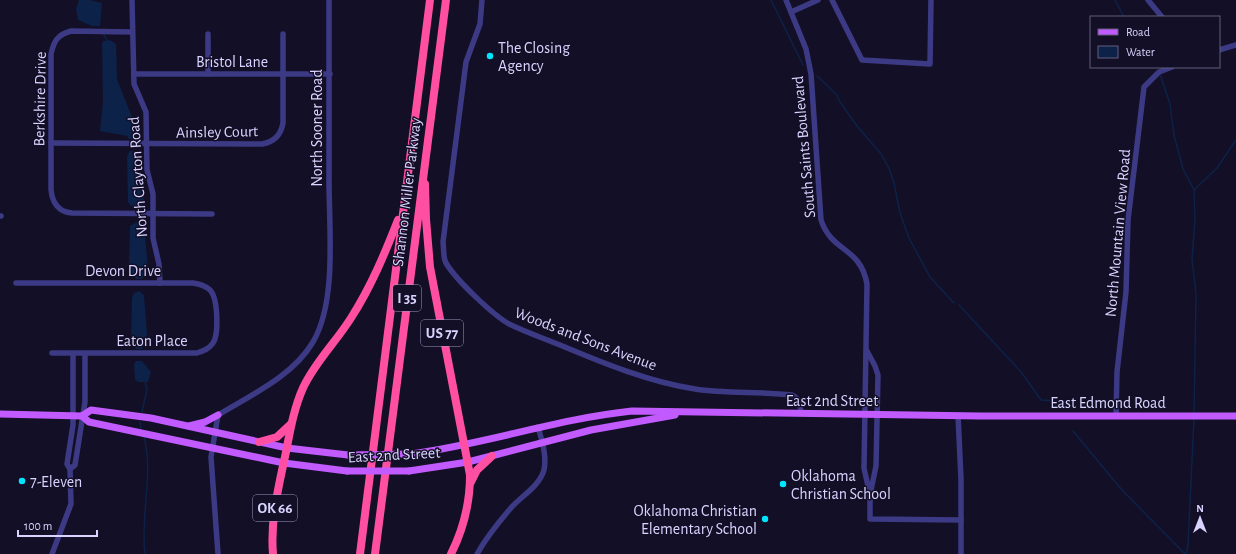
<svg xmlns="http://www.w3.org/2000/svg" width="1236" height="554" font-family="'Alegreya Sans',sans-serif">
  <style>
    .water { fill: #0c2248 }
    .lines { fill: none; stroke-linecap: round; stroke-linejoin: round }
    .stream { stroke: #0c2248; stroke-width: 1.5 }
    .minor { stroke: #3d3a85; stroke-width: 5.5 }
    .major { stroke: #c25bff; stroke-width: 7 }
    .highway { stroke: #ff4fa3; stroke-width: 8 }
    .major-bridge { stroke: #c25bff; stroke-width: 7 }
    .poi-dot { fill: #00e5ff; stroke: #130f26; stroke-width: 1.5 }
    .labels { text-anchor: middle; stroke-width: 3; stroke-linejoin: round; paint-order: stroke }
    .shield { fill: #130f26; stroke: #9e99be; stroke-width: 1 }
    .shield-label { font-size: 15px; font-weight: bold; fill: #d9d4ff }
    .poi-label { font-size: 16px; fill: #d9d4ff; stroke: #130f26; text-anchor: start }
    .street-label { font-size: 16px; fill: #d9d4ff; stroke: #130f26 }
  </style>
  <rect width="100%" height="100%" fill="#130f26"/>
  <!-- water -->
  <g class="water">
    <polygon points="79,0 90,0 102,3 100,26 92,26 78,20 76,9"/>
    <polygon points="110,40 116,44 117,79 137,130 135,139 129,139 127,136 100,131 103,101 102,43 104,41"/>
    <path d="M130 151H135L137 154 138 173 144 197 142 209C136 209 131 208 128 202L127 156Z"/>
    <polygon points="139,221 144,225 148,268 147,273 142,279 136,279 130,271 129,264 130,226"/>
    <polygon points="139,291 144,295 147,334 147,340 142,349 136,349 131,341 132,298 134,293"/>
    <polygon points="136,361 142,361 151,372 148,382 138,382 135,379 134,364"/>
  </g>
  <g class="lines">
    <!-- stream -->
    <g class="stream">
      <polyline points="771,0 803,65"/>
      <polyline points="1115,0 1124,17"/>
      <polyline points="104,35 107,40"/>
      <polyline points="1160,74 1170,104 1174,135 1183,169 1194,190 1195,219 1192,259 1196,294 1194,415"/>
      <polyline points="817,76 836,94 840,102 857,126 881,154 889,168 894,183 900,213 909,238 930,277 954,303"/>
      <polyline points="1194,190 1217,168 1236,140"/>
      <polyline points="959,305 1022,373 1041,400 1071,402 1072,406"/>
      <polyline points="142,412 147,389 145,381"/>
      <polyline points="140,422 141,429"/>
      <polyline points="1073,431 1122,490 1185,554"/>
      <path d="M144 437C154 475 140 515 145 554"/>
      <polyline points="1186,554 1188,545 1194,418"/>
    </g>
    <!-- minor -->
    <g class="minor">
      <polyline points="132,0 134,84 146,112 147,170 153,194 153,238 159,264 160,283"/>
      <path d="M482 0 480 24 466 62 443 242C444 249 443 258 446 263 456 280 492 314 509 324 525 332 543 338 560 345 603 363 649 382 695 389 727 394 760 391 792 395 800 399 800 405 801 413"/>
      <path d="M786 0 806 49 811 74 821 220C832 253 860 246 867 284L864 468 870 495"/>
      <polyline points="832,0 862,60 930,64 931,0"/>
      <polyline points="1148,0 1162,17"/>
      <polyline points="791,12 818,0"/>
      <path d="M132 32 71 31C57 35 54 41 51 54V189C52 202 58 212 72 213L212 214"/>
      <polyline points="1219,50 1236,45"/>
      <polyline points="134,74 330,74"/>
      <polyline points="208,74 208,34"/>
      <path d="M51 143 262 144C274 142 281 135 283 123V34"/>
      <polyline points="0,216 1,216"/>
      <path d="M16 283H193C199 284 205 285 210 290 218 298 219 334 213 343 209 349 203 351 197 353H52"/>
      <polyline points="867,351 875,366 878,375 876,466 870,495 870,519 961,520"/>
      <polyline points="958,415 961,479 961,554"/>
      <polyline points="1116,416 1117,372 1126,292 1128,220 1144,87 1159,72 1172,67"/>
      <polyline points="70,469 75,465 85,402 85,354"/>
      <polyline points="52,554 71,504 70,469 67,464 73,425 73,354"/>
      <path d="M218 554 211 457 218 415C251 395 293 376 313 342 337 301 329 229 329 181 329 121 329 60 329 0"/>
      <path d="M477 554C486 538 498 523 510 509 521 496 539 487 544 470 547 456 542 441 538 427"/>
    </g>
    <!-- major -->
    <g class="major">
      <polyline points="0,414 82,416 91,410 151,418 287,448 348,455"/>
      <polyline points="82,416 89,422 284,463 347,471"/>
      <polyline points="189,426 205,422 218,415"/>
      <path d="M411 454C486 444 556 419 632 411L980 416H1236"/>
      <polyline points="409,471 468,462 591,430 675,415"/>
    </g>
    <!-- highway -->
    <g class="highway">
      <path d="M425 184 426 219 430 267 470 475C470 504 464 528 451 554"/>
      <polyline points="259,442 277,437 291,424"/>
      <polyline points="471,482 477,470 492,456"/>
      <path d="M273 554C270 520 279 485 286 452 290 431 294 408 303 388 315 362 336 342 351 318 371 287 385 253 398 220"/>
      <polyline points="360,554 430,0"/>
      <polyline points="375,554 446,0"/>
    </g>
    <!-- major-bridge -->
    <g class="major-bridge">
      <polyline points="348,455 411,454"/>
      <polyline points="347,471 409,471"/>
    </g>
  </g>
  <!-- markers -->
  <g class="poi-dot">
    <circle cx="490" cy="56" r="4"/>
    <circle cx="22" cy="481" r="4"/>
    <circle cx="783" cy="484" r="4"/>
    <circle cx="765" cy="519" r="4"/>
  </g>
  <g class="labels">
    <!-- shield labels -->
    <g class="shield">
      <rect x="393" y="285" width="28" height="26" rx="3"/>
      <rect x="421" y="320" width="42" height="26" rx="3"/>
      <rect x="253" y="495" width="44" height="26" rx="3"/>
    </g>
    <g class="shield-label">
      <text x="407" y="303">I 35</text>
      <text x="442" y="338">US 77</text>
      <text x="275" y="513">OK 66</text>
    </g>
    <!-- poi labels -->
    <g class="poi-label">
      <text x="498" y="53">The Closing<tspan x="498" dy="18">Agency</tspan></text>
      <text x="791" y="481">Oklahoma<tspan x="791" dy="18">Christian School</tspan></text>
      <text x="30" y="487">7-Eleven</text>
      <text x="757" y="516" text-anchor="end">Oklahoma Christian<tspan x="757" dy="18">Elementary School</tspan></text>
    </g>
    <!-- street labels -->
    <g class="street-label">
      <text x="232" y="67">Bristol Lane</text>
      <text transform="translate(39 99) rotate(-89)" y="6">Berkshire Drive</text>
      <text transform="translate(316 128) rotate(-90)" y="6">North Sooner Road</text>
      <text transform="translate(217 131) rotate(-1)" y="6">Ainsley Court</text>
      <text transform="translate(803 147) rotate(-95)" y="6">South Saints Boulevard</text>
      <text transform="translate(137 177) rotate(-94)" y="6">North Clayton Road</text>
      <text transform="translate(406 192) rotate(-83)" y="6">Shannon Miller Parkway</text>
      <text transform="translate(1117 233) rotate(-85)" y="6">North Mountain View Road</text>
      <text x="123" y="276">Devon Drive</text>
      <text transform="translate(586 338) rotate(21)" y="6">Woods and Sons Avenue</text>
      <text x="152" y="346">Eaton Place</text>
      <text x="832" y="406">East 2nd Street</text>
      <text x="1108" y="408">East Edmond Road</text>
      <text transform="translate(394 454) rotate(-3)" y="6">East 2nd Street</text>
    </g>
  </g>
  <!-- legend -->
  <rect x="1090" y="16" width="130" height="52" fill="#130f26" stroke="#625e7d"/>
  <rect x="1098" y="29" width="20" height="6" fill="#c25bff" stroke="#625e7d"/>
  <text x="1126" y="36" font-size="12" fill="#d9d4ff">Road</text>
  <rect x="1098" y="46" width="20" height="12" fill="#0c2248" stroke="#625e7d"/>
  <text x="1126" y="56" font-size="12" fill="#d9d4ff">Water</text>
  <!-- north arrow -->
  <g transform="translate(1200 518)" stroke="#130f26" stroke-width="3" paint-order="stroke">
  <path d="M0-3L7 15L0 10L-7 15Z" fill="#d9d4ff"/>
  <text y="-6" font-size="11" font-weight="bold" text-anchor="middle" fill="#d9d4ff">N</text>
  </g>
  <!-- scale -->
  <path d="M18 530v6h79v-6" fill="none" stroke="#d9d4ff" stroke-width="2"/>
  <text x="24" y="530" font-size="12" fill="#d9d4ff" stroke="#130f26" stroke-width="3" paint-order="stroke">100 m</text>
</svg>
